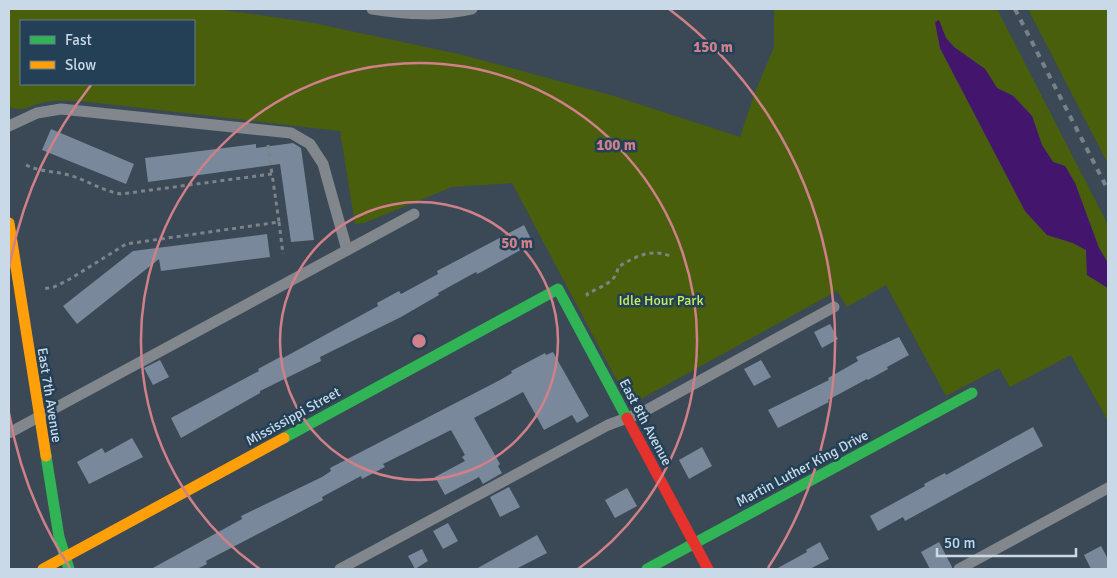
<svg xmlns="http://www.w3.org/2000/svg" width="1117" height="578" font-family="Signika,sans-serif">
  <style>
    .green { fill: #4a5f0b; fill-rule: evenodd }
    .water { fill: #43156c }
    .building { fill: #7a889c }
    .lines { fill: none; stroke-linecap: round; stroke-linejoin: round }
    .path { stroke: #7c848a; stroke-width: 3; stroke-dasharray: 4 4; stroke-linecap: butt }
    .lane { stroke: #81878c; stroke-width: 11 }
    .fast { stroke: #30b455; stroke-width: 11 }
    .slow { stroke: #ff9f0a; stroke-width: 11 }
    .jam { stroke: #e5322d; stroke-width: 11 }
    .rail { stroke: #798087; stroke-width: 4; stroke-dasharray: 6 6; stroke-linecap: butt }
    .ring { fill: none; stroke: #d08088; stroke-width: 2.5 }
    .labels { text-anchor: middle; stroke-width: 5; stroke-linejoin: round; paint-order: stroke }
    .park-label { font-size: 14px; fill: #c5ef5d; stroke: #234056 }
    .street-label { font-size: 14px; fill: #c9d9e7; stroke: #234056 }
    .centre { fill: #d08088; stroke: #234056; stroke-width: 2.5 }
    .ring-label { font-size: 15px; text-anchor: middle; font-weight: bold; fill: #d08088; stroke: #234056; stroke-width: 5; stroke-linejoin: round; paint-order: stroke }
  </style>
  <rect width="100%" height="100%" fill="#3a4955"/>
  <!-- green -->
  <g class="green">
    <path d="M9 9H216L308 22 459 54 614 96 740 137 755 92 774 47V9H997L1108 225V263L1099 248 1075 183 1065 166 1053 162 1042 145 1032 116 1014 96 997 88 985 69 954 47 946 38 939 21 940 48 1025 211 1047 235 1073 243 1086 250 1087 275 1108 288V421L1071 355 1010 387 999 368 946 396 886 285 847 307 837 291 630 405 512 183 452 187 364 223 355 224 340 131 81 101C69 101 56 100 45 102 33 104 23 113 10 107L9 102ZM21 21H194V84H21Z"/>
    <polygon points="1028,9 1108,9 1108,164"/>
  </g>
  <!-- water -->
  <polygon class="water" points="939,20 946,38 954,47 985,69 997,88 1013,96 1032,116 1042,145 1053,162 1065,166 1075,183 1099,248 1108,263 1108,288 1087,275 1086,250 1073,243 1047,235 1025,211 940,48 935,22"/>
  <!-- building -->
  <g class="building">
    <polygon points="51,129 134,164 126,184 42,150"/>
    <polygon points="293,143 301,148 314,240 291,242 280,164 148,182 145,158 256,144 256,148"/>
    <polygon points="524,225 533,243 483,271 477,274 476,272 438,293 439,295 401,317 320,357 321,361 260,391 260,393 181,438 171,418 259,371 258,369 282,356 283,358 378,306 377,303 399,291 401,294 438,274 437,271"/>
    <polygon points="267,234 270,257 161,271 159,259 77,324 63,306 133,251"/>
    <polygon points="830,324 838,339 822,348 814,332"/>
    <polygon points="899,337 909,355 887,367 888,369 868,380 867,379 828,400 829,402 778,428 768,410 829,380 828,378 858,361 856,357"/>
    <polygon points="553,352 589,416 577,423 572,415 544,430 523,392 474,418 500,464 498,466 502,473 483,484 479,477 445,495 435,477 465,461 462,457 465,455 451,430 383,464 385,467 362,479 361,476 322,497 323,500 206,561 207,564 197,569 151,569 242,519 241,516 322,477 331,471 330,468 500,380 512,373 511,371 545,353 546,355"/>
    <polygon points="160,360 169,377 153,385 144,368"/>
    <polygon points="761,360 771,377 754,386 744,369"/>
    <polygon points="1033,427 1043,446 905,521 903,517 878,531 870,516 925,486 924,484 945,473 946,475"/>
    <polygon points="132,438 143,457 89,484 77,462 102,448 105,453"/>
    <polygon points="702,447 712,466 689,479 679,460"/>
    <polygon points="509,487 520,507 500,517 490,497"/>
    <polygon points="627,488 637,506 615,518 605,500"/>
    <polygon points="448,523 458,541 443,549 433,531"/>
    <polygon points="537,535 547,553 516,569 476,569"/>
    <polygon points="820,542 829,559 810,569 776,569 807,552 806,550"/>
    <polygon points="939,542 952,567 952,569 930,569 921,552"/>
    <polygon points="1101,546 1108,559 1108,569 1091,569 1084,555"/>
    <polygon points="422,549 428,561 415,569 408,556"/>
  </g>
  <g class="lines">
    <!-- path -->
    <g class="path">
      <polyline points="268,145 272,174"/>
      <path d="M26 165C40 172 54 171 69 175 87 180 102 191 121 194L272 174 279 222 126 244 70 279 54 287 43 289"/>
      <polyline points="279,222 283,254"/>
      <path d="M588 296 587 294C599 287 617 283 618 267 635 257 650 248 670 256"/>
    </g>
    <!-- lane -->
    <g class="lane">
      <path d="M372 9C406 14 439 17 472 9"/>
      <polyline points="9,126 37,113 61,109 291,133 310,144 323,164 347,250"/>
      <polyline points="9,433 414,214"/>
      <polyline points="340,569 608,425 643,412 834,307"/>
      <polyline points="959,569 1108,488"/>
    </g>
    <!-- fast -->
    <g class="fast">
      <polyline points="284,438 558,289 627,418"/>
      <polyline points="46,456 59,537 69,569"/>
      <polyline points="647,569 972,393"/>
    </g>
    <!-- slow -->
    <g class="slow">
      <polyline points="9,223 46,456"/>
      <polyline points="43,569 284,438"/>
    </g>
    <!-- jam -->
    <polyline class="jam" points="627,418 708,569"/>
    <!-- rail -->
    <polyline class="rail" points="1015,9 1108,190"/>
  </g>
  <!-- distance rings -->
  <g class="ring">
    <circle cx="419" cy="341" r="139"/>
    <path d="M260 569A278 278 0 1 1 578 569"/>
    <path d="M70 568A416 416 0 0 1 9 413M9 269A416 416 0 0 1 91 85M669 9A416 416 0 0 1 768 568"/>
  </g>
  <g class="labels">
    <!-- park labels -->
    <g class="park-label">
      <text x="661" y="305">Idle Hour Park</text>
    </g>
    <!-- street labels -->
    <g class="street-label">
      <text transform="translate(50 395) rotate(81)" y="5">East 7th Avenue</text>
      <text transform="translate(293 416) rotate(-29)" y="5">Mississippi Street</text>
      <text transform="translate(646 422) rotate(62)" y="5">East 8th Avenue</text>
      <text transform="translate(802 468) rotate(-28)" y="5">Martin Luther King Drive</text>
    </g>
  </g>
  <circle cx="419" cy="341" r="8" class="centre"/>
  <g class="ring-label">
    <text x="713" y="52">150 m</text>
    <text x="616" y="150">100 m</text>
    <text x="517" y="248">50 m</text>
  </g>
  <!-- border -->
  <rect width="1117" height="578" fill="none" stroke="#c9d9e7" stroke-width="20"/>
  <!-- legend -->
  <rect x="20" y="20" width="175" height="65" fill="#234056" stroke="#657d90"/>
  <rect x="30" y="36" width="25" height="8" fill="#30b455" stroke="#657d90"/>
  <text x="65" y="45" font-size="15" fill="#c9d9e7">Fast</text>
  <rect x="30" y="61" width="25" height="8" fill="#ff9f0a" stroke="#657d90"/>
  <text x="65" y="70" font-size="15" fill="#c9d9e7">Slow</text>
  <!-- scale -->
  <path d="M937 548v8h139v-8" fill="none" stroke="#c9d9e7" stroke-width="2.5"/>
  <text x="944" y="548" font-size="15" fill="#c9d9e7" stroke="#234056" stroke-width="4" paint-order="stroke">50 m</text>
</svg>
